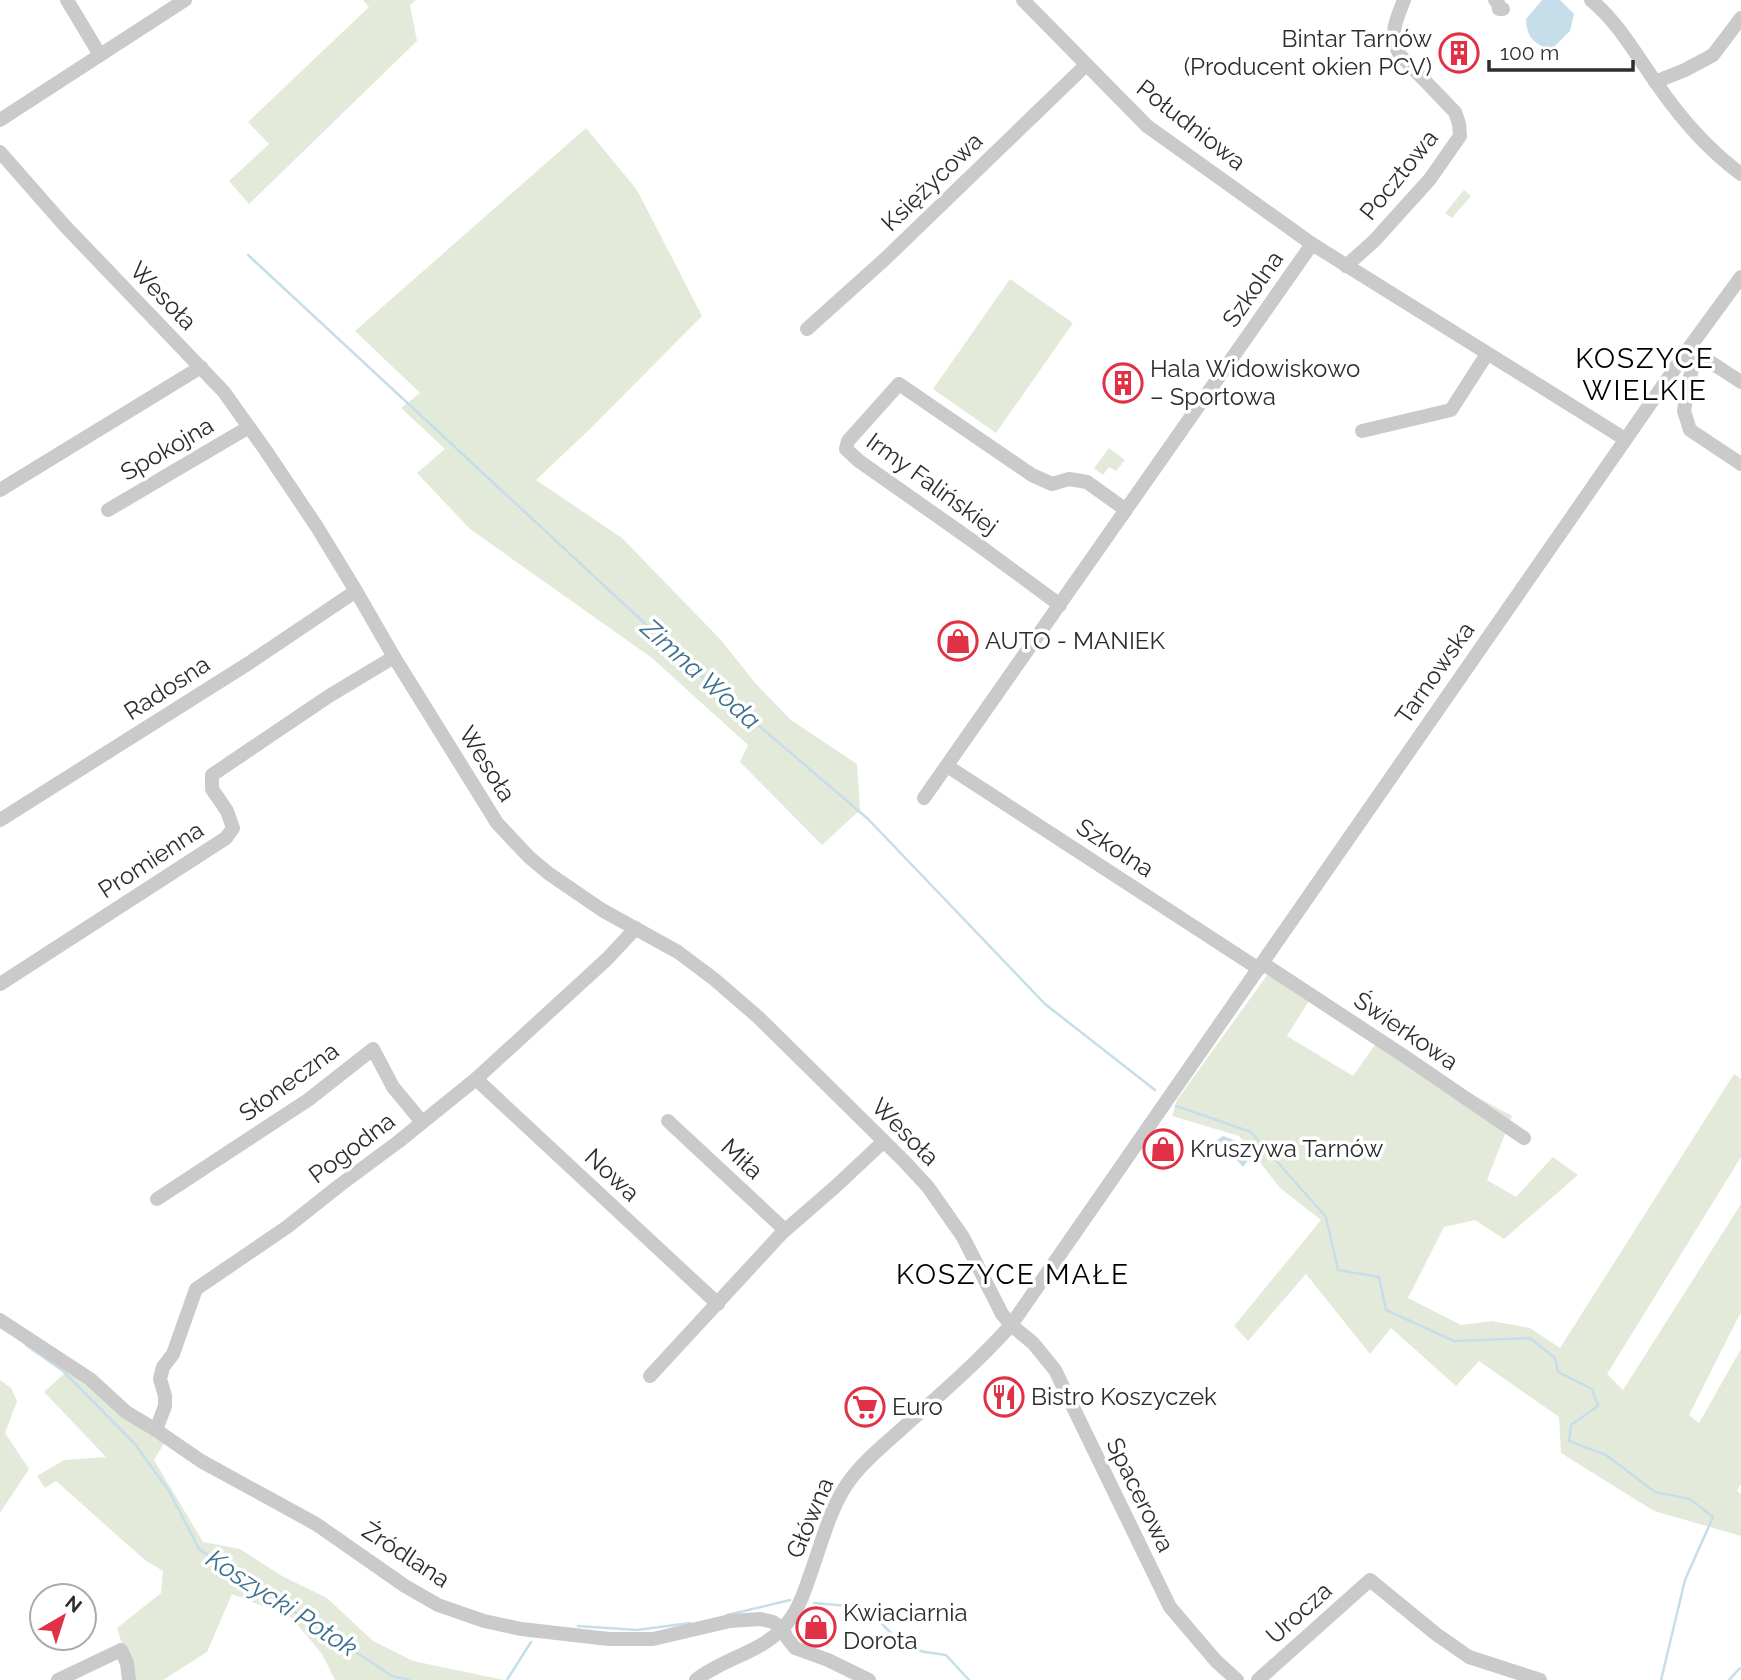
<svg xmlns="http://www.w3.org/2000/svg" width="1741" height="1680" font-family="Raleway,sans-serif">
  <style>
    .green { fill: #e4eada }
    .water { fill: #c6deea }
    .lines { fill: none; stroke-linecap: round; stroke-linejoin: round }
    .stream { stroke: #c6deea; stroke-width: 2.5 }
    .minor { stroke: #cacaca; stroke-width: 14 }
    .labels { text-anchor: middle; stroke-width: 7; stroke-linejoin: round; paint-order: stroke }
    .poi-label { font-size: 24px; fill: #2d2d2d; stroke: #fff; text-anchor: start }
    .street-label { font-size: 24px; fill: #2d2d2d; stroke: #fff }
    .water-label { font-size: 26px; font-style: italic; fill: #3d718d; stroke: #fff }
    .quarter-label { font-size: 28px; letter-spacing: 2px; fill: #000; stroke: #fff }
  </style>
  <rect width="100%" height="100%" fill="#fff"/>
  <!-- green -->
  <g class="green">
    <polygon points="363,0 416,0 410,5 417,41 249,204 229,181 269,144 248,122 369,7"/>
    <polygon points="586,128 637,190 702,316 591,428 536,480 622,538 721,640 756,684 791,720 857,764 860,810 822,845 740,762 748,745 652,658 470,529 417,473 445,449 401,408 420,393 355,331"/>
    <polygon points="1464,190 1471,196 1452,218 1445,213"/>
    <polygon points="1010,279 1073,323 996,433 933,389"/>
    <polygon points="1109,448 1125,460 1116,471 1109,467 1103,475 1094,468"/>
    <polygon points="1268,974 1310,999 1287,1036 1353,1076 1377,1042 1512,1116 1487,1180 1516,1197 1553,1157 1578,1175 1504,1239 1475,1220 1444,1227 1408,1298 1461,1325 1492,1321 1530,1328 1560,1348 1734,1074 1741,1079 1741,1157 1607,1374 1623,1390 1741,1204 1741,1312 1689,1415 1699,1423 1741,1349 1741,1483 1737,1491 1741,1494 1741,1536 1654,1511 1561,1453 1559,1417 1479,1361 1456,1386 1391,1328 1370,1354 1306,1274 1248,1341 1234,1326 1321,1220 1280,1188 1239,1136 1172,1116 1177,1100"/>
    <polygon points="67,1371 165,1442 154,1460 203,1542 240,1549 282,1576 327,1598 373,1641 413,1661 504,1680 335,1680 322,1654 292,1618 232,1594 207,1652 163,1680 133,1680 117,1628 161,1593 163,1571 146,1561 56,1481 45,1488 37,1476 64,1460 106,1457 44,1392"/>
    <polygon points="0,1380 11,1388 17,1401 5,1433 29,1469 0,1513"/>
  </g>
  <!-- water -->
  <g class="water">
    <path d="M1542 0H1560L1574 14 1570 31 1551 50C1533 43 1527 38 1526 19Z"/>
    <polygon points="1223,1136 1242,1143 1247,1149 1254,1152 1243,1167 1232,1155 1214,1142"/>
  </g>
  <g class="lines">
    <!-- stream -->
    <g class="stream">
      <polyline points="248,255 709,683 868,819 1045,1004 1155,1090"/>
      <polyline points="1176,1106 1251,1132 1326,1217 1338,1270 1379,1277 1386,1310 1454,1341 1530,1338 1555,1358 1558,1372 1592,1389 1598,1406 1571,1425 1569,1441 1606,1455 1655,1492 1690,1499 1713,1517 1685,1580 1661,1680"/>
      <polyline points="26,1345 63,1371 135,1444 169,1491 199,1549 392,1676 409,1680"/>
      <polyline points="814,1603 859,1607 871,1613 905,1647 925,1652 946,1655 969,1680"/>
      <polyline points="727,1615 790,1600"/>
      <polyline points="578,1626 637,1630 690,1623"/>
      <polyline points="507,1680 531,1642"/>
      <polyline points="1729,1680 1739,1669 1741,1668"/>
    </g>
    <!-- minor -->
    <g class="minor">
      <polyline points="67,0 100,55"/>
      <polyline points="1023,0 1147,126 1312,244 1625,439"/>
      <polyline points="1495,0 1498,3 1499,9 1503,9"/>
      <path d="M1591 0C1619 23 1636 55 1657 84 1681 119 1707 149 1741 174"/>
      <polyline points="1655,82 1685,70 1713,55 1741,18"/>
      <polyline points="0,120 185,0"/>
      <polyline points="0,152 65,226 224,392 266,451 317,527 356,591 394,657 497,823 529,857 548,873 602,910 678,952 714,979 758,1017 904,1161 928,1187 963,1237 1002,1314 1011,1325 1033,1343 1055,1370 1170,1607 1216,1661 1237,1680"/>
      <path d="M1346 266 1374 241 1430 179 1460 136 1459 124 1455 112 1400 55C1388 34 1396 21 1404 0"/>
      <polyline points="807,329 885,259 1086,65"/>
      <polyline points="1689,348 1741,382"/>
      <polyline points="1697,353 1689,380 1684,411 1690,430 1741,464"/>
      <polyline points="1362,431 1451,410 1487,354"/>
      <polyline points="0,490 201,367"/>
      <polyline points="108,510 249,427"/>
      <polyline points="1060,605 977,544 859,461 846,449 848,441 899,384 1032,475 1052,484 1069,479 1087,482 1126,510"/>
      <polyline points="947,766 1259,969"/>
      <polyline points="924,798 1312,244"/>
      <polyline points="0,820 249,663 356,591"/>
      <polyline points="1262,963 1404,1056 1524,1138"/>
      <polyline points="0,984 226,838 233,828 227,811 212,789 212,775 329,696 394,657"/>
      <polyline points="476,1079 718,1304"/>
      <polyline points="668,1121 785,1230"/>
      <polyline points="157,1199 308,1100 373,1049 393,1087 422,1122"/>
      <polyline points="0,1320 90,1379 126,1412 156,1430 201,1461 316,1524 405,1586 438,1605 484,1621 521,1629 609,1639 653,1639 730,1621 761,1619 773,1622 783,1629 787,1638 795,1648 828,1660 869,1680"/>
      <polyline points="650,1376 782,1233 835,1187 883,1142"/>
      <polyline points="156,1430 165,1406 165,1396 160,1379 163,1367 173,1354 196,1289 287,1227 340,1185 398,1142 476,1079 607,959 636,928"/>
      <polyline points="58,1680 121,1650 127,1663 129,1680"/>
      <path d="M696 1680C722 1659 759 1653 782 1629 796 1615 803 1596 809 1578 821 1546 830 1506 850 1480 865 1459 888 1442 907 1424 943 1392 979 1361 1011 1325L1689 348 1741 277"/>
      <polyline points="1258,1680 1370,1580 1436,1634 1469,1657 1540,1680"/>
    </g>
  </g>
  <!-- icons -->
  <defs>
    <g id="building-ring" transform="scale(2.0125)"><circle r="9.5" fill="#fff" stroke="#e13146" stroke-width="1.5"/><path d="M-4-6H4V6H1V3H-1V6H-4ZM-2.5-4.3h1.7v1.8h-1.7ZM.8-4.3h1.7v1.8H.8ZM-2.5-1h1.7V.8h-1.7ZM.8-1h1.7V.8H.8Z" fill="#e13146"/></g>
    <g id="shop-ring" transform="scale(2.0125)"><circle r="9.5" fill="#fff" stroke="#e13146" stroke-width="1.5"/><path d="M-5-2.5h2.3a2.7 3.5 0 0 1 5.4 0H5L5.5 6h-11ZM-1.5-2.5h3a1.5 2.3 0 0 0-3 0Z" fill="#e13146"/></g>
    <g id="restaurant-ring" transform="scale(2.0125)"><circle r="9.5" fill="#fff" stroke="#e13146" stroke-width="1.5"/><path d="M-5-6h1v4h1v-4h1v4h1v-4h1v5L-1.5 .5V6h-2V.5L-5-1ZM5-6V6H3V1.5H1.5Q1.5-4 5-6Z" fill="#e13146"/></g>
    <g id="supermarket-ring" transform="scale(2.0125)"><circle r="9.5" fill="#fff" stroke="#e13146" stroke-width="1.5"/><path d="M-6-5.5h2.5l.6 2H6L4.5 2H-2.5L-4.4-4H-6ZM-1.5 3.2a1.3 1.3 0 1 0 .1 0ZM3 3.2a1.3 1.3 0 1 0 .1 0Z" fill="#e13146"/></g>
  </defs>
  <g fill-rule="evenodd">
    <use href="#building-ring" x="1459" y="53"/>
    <use href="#building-ring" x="1123" y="383"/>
    <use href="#shop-ring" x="958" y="641"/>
    <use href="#shop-ring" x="1163" y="1149"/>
    <use href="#restaurant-ring" x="1004" y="1397"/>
    <use href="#supermarket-ring" x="865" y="1407"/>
    <use href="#shop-ring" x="816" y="1627"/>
  </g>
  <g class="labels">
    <!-- poi labels -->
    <g class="poi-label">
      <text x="1432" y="47" text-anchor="end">Bintar Tarnów<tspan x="1432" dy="28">(Producent okien PCV)</tspan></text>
      <text x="1150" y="377">Hala Widowiskowo<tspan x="1150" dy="28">– Sportowa</tspan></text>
      <text x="985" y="649">AUTO - MANIEK</text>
      <text x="1190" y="1157">Kruszywa Tarnów</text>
      <text x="1031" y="1405">Bistro Koszyczek</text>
      <text x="892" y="1415">Euro</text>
      <text x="843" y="1621">Kwiaciarnia<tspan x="843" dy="28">Dorota</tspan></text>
    </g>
    <!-- street labels -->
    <g class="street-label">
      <text transform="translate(1191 125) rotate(38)" y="8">Południowa</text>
      <text transform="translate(1399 175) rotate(-51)" y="8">Pocztowa</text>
      <text transform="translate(932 182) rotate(-44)" y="8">Księżycowa</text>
      <text transform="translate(1253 289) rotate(-55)" y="8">Szkolna</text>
      <text transform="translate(163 296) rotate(46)" y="8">Wesoła</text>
      <text transform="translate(167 449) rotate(-30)" y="8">Spokojna</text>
      <text transform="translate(932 484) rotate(36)" y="8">Irmy Falińskiej</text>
      <text transform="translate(1435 673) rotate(-55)" y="8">Tarnowska</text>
      <text transform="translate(167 688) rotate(-33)" y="8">Radosna</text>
      <text transform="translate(487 764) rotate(58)" y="8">Wesoła</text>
      <text transform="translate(1115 848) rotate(33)" y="8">Szkolna</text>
      <text transform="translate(151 860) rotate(-33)" y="8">Promienna</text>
      <text transform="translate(1406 1031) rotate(34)" y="8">Świerkowa</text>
      <text transform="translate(289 1082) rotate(-36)" y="8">Słoneczna</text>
      <text transform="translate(905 1132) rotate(45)" y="8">Wesoła</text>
      <text transform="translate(352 1148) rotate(-37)" y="8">Pogodna</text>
      <text transform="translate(742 1159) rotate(43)" y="8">Miła</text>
      <text transform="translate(612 1175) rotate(43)" y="8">Nowa</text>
      <text transform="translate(1140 1495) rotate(64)" y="8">Spacerowa</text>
      <text transform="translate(810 1518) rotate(-67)" y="8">Główna</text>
      <text transform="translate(406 1555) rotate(33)" y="8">Źródlana</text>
      <text transform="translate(1299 1613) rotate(-42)" y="8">Urocza</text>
    </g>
    <!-- water labels -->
    <g class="water-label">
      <text transform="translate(701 674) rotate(42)" y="9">Zimna Woda</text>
      <text transform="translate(282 1603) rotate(33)" y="9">Koszycki Potok</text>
    </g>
    <!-- quarter labels -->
    <g class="quarter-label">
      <text x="1645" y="368">KOSZYCE<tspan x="1645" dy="32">WIELKIE</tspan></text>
      <text x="1013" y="1284">KOSZYCE MAŁE</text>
    </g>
  </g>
  <!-- north arrow -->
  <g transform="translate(63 1617) rotate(39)"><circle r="33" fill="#ffffff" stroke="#ababab" stroke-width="2"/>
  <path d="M0-5L12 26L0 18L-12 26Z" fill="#e13146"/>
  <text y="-10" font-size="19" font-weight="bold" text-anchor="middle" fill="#2d2d2d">N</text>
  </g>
  <!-- scale -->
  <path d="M1489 60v10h144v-10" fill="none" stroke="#2d2d2d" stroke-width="3.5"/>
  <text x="1500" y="60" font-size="21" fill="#2d2d2d" stroke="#ffffff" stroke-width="5" paint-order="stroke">100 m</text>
</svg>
